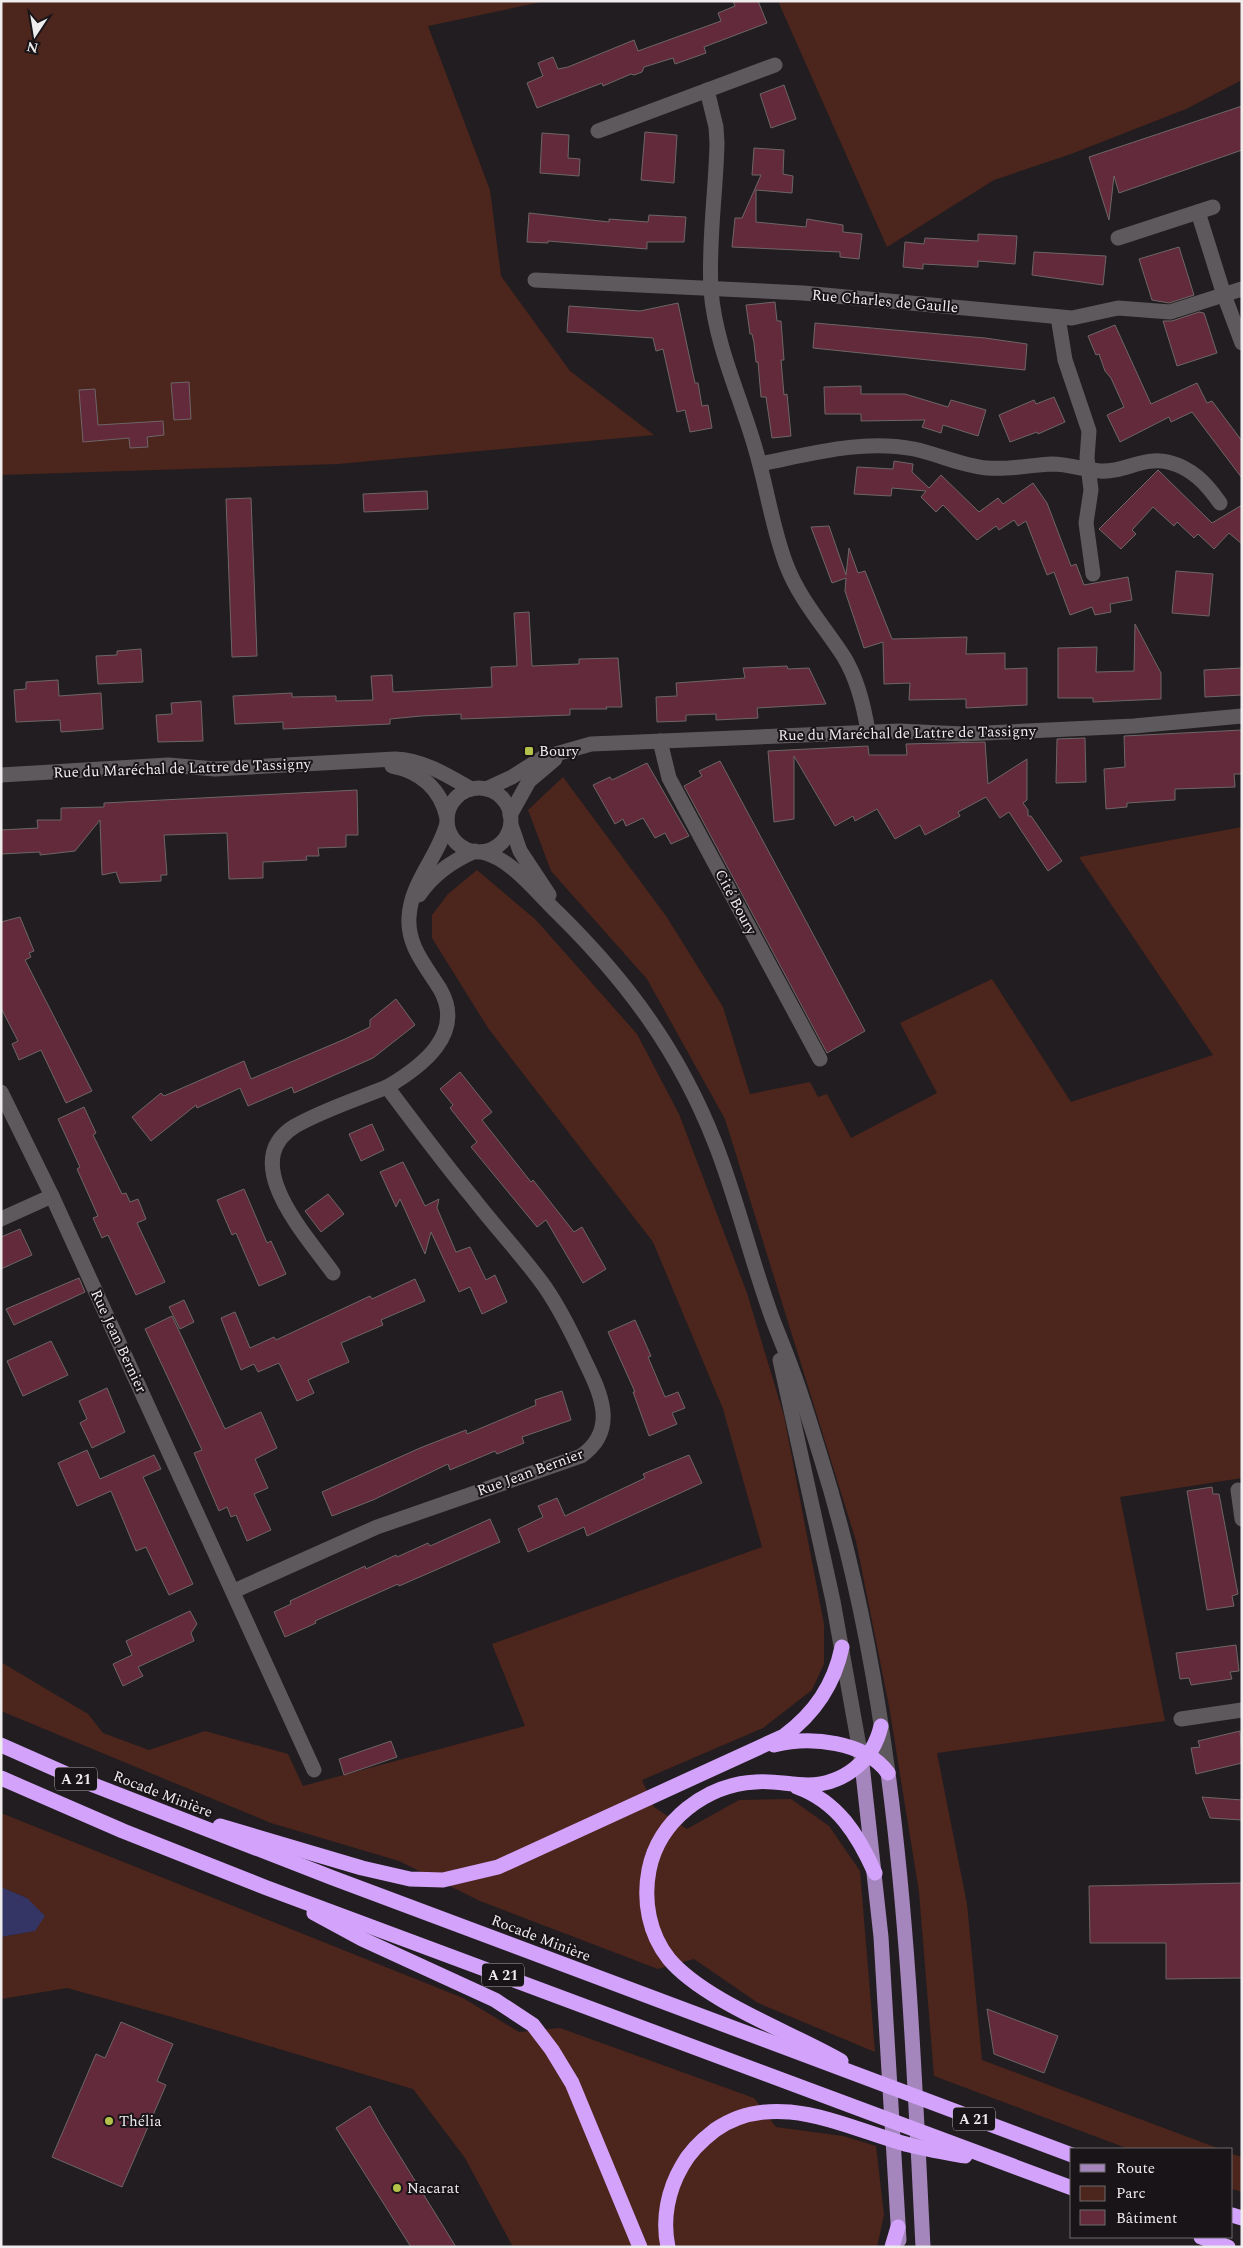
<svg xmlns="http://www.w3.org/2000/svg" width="1243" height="2248" font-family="Spectral,serif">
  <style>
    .green { fill: #4c251d }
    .water { fill: #343565 }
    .building { fill: #622a3a; stroke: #6d6667 }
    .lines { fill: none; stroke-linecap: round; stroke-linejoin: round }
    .minor { stroke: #5e595c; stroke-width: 15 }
    .major { stroke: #a485bc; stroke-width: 15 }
    .highway { stroke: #d3a3fc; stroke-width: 15 }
    .poi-dot { fill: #b4c24b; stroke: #181417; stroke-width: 2 }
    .labels { text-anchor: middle; stroke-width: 4; stroke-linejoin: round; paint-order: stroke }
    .shield { fill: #181417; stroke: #aeabae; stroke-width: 1 }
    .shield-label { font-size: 14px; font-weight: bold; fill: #efecee }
    .street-label { font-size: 15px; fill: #efecee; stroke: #181417 }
    .poi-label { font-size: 15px; fill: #efecee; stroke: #181417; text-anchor: start }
  </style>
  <rect width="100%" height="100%" fill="#221d20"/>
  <!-- green -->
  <g class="green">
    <polygon points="1,1 546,1 428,26 490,190 501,276 570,371 654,435 338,464 1,475"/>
    <polygon points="778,1 1242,1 1242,80 1186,109 1071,154 994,180 887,247"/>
    <polygon points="563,777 666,916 723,1007 750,1094 810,1082 818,1097 827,1094 851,1138 937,1093 900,1023 992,979 1071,1102 1213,1055 1079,857 1242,827 1242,1478 1120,1497 1165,1721 937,1753 967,1904 982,2060 1220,2149 1129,2149 934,2076 919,1892 889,1706 856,1541 725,1119 647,979 551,871 528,810"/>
    <polygon points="477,870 536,920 637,1034 679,1114 747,1293 784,1416 824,1624 824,1664 812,1690 763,1728 642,1780 654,1807 687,1829 739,1800 791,1799 829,1826 860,1871 875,2052 758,2003 694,1959 658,1969 480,1901 399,1861 271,1823 1,1711 1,1662 88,1714 103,1733 149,1750 205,1731 288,1754 303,1786 525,1726 492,1644 762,1547 723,1409 653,1242 488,1028 432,938 432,915 448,894"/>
    <polygon points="1,1813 463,1998 519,2032 560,2028 754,2098 776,2127 843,2136 876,2146 884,2215 877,2247 513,2247 465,2158 413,2089 172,2017 67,1988 1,1999 1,1937 34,1931 27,1898 1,1887"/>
    <polygon points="1232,2154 1242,2157 1242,2192 1232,2189"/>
  </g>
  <!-- water -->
  <polygon class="water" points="1,1887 27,1898 45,1916 35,1931 1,1937"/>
  <!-- building -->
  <g class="building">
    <polygon points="733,1 758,1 767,23 704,47 706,53 675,64 673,58 644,67 642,72 634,75 631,74 603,86 602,83 537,108 527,83 543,76 538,63 553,57 558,69 568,67 634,40 638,51 721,21 718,13 735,6"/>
    <polygon points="784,85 796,119 771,128 760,94"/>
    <polygon points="1242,106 1242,150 1119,193 1114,176 1109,220 1089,157"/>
    <polygon points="645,132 677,135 674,183 641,180"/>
    <polygon points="542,133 569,135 568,158 580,159 579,176 540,173"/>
    <polygon points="754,148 784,150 783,174 793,176 792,193 756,190 756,222 806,227 807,219 843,225 843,232 862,234 859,259 840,257 840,252 732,247 735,218 742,218 761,175 752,175"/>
    <polygon points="529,213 609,222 609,219 648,222 649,215 686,217 684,242 647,242 647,249 548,241 548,243 527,242"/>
    <polygon points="978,234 1017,236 1015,264 978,261 978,267 923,264 923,269 903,267 905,242 924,244 925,238 978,241"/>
    <polygon points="1179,247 1194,295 1169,303 1152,300 1139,259"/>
    <polygon points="1034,252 1106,256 1103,285 1032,275"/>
    <polygon points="775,302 777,321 781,321 784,360 781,360 784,395 787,394 791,436 772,438 766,397 761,397 758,362 756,362 754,343 752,334 750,334 746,305"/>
    <polygon points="678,303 695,383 698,383 702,406 708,405 712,428 690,432 685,410 677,412 663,349 656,351 653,338 567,332 569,306 640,311"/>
    <polygon points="1199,312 1204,313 1217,353 1177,366 1163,321 1172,321"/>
    <polygon points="815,323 985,338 1027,344 1025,370 813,348"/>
    <polygon points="1115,325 1151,404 1197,383 1207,403 1212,401 1242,441 1242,478 1192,412 1171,422 1169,417 1120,442 1107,415 1124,407 1111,378 1105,371 1099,354 1096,355 1088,336"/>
    <polygon points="189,382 191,419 174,420 171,383"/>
    <polygon points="861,386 861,394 905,394 948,407 951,400 986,410 978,436 943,425 941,433 922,427 925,420 861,421 861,414 825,414 824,387"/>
    <polygon points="95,389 98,425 163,421 164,435 147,437 148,447 130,448 129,438 83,442 79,390"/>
    <polygon points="1054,397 1065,422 1038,434 1037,432 1010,442 999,415 1034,400 1036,404"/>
    <polygon points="894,461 913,464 912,472 929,488 941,475 979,512 998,498 1003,504 1033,483 1047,503 1071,566 1076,564 1084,585 1128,577 1132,600 1110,604 1111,612 1095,615 1092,607 1070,615 1054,572 1047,575 1026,521 1018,526 1014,520 999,530 996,526 977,540 943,505 936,512 921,497 926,491 892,488 891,496 854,494 857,467 893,469"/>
    <polygon points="1158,470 1212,523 1242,505 1242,544 1229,533 1214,549 1198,534 1194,538 1177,522 1174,526 1153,507 1132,530 1136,534 1121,549 1099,529"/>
    <polygon points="427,491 428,509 364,512 363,494"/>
    <polygon points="251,498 257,656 232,657 226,499"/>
    <polygon points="829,526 846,575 849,548 858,573 865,571 892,639 967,637 966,654 1005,653 1005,669 1027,668 1027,705 966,708 966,699 909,700 910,683 884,684 883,642 864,648 845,591 846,578 832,583 811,527"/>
    <polygon points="1176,571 1213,574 1209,616 1172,613"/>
    <polygon points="529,612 532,666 579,664 579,659 618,658 622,707 606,707 607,709 570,709 570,715 461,719 461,714 421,716 390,719 390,724 283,729 283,722 235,724 233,696 292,693 292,697 336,696 336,701 373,700 371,676 392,675 393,692 492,687 491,667 517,666 514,613"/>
    <polygon points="1135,624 1161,673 1161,699 1093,702 1093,698 1058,698 1058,648 1097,647 1096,672 1134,671"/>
    <polygon points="141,649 143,682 98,684 96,656 117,655 117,651"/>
    <polygon points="787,666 788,669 809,668 826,704 757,708 758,718 716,720 716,714 686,715 686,721 657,722 656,697 677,696 676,683 745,678 743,668"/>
    <polygon points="1242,668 1242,695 1205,697 1204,670"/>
    <polygon points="58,680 59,696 101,693 103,729 61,732 60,720 16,722 14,690 26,689 26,682"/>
    <polygon points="201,701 203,741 158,742 156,715 172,714 171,703"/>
    <polygon points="1242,730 1242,774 1234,774 1235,787 1175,789 1175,800 1127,803 1127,807 1106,809 1104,769 1125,767 1124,736"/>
    <polygon points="1085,738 1086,782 1056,783 1057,739"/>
    <polygon points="985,742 988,784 1027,759 1027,800 1023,803 1028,810 1028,816 1031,816 1062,861 1048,871 1009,812 1000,818 986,797 958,812 960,816 925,835 920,825 895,839 877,809 855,821 853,816 835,826 794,756 794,819 774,822 768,751 868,746 869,755 907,755 906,744"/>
    <polygon points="720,761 865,1031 827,1053 684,786 702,776 699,771"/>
    <polygon points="647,763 689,836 671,844 665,833 655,838 643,818 626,826 623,819 615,824 593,785 610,777 612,780"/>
    <polygon points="357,790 358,835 346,835 346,847 318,848 319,856 306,856 307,860 263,862 263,878 229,879 227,833 164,835 167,875 161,875 161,881 120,883 116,872 102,875 100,820 75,851 40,855 40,852 1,854 1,830 38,828 37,820 61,820 61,808 104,807 104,803"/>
    <polygon points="20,917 34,951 29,953 31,957 25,960 92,1091 66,1103 41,1050 19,1060 12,1044 18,1041 1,1008 1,922"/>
    <polygon points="396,999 415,1025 373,1058 294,1093 292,1087 248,1106 240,1088 197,1108 196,1105 151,1141 132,1117 161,1093 164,1096 244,1061 251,1079 345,1039 370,1027 370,1020"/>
    <polygon points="460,1072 492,1112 482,1120 531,1182 533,1180 574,1232 582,1227 606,1269 583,1283 546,1220 537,1227 471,1147 477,1142 450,1108 453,1105 440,1089"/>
    <polygon points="84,1107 96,1133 93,1135 122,1194 126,1193 130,1202 138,1199 146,1219 137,1223 165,1282 136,1295 108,1235 102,1238 93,1218 98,1216 77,1169 80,1167 58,1119"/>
    <polygon points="372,1124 384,1150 361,1161 349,1134"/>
    <polygon points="403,1162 425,1206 439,1199 437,1208 456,1252 470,1247 486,1280 495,1275 507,1302 482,1314 470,1287 459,1292 431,1232 425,1254 400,1199 396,1207 380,1172"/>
    <polygon points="244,1189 267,1243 271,1241 286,1274 259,1286 236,1233 232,1235 217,1200"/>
    <polygon points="328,1194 344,1214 321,1232 305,1211"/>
    <polygon points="20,1229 32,1255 1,1269 1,1237"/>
    <polygon points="79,1278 85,1292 14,1325 6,1309"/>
    <polygon points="415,1279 425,1301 381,1320 383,1325 341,1343 349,1362 308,1380 314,1393 297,1401 279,1363 258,1372 254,1364 241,1370 221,1318 235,1312 250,1348 274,1337 276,1340 370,1296 372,1299"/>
    <polygon points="184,1300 194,1322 180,1329 169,1307"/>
    <polygon points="172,1316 225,1429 261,1412 277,1448 255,1459 268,1488 254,1494 271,1530 247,1541 236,1515 231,1517 227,1507 219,1511 194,1453 202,1450 145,1329"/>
    <polygon points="635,1320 651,1356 648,1357 665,1397 678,1392 685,1408 672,1413 677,1424 649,1436 633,1392 635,1392 608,1332"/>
    <polygon points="51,1341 68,1375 23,1396 7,1361"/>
    <polygon points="107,1388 125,1432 92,1448 80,1423 87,1419 79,1401"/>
    <polygon points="562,1391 571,1420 522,1437 524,1443 497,1454 495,1451 450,1470 448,1464 373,1500 332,1516 322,1492 420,1448 466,1430 467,1434 536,1405 535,1400"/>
    <polygon points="87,1450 100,1479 154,1455 161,1469 143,1477 193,1584 169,1595 146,1547 136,1551 111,1491 77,1506 58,1463"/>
    <polygon points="689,1455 702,1483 587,1536 584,1527 528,1552 518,1529 543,1517 538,1506 557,1498 565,1516 645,1478 643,1474"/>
    <polygon points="1212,1487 1213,1494 1219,1494 1238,1594 1232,1596 1234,1606 1207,1610 1187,1491"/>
    <polygon points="490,1519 500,1542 399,1586 398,1584 315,1621 316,1623 285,1637 274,1612 291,1604 290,1601 365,1566 366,1569 396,1555 397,1557 428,1543 430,1546"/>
    <polygon points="190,1611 197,1624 191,1633 194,1641 138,1667 143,1676 123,1686 113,1664 132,1655 126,1641"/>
    <polygon points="1236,1645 1239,1671 1230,1672 1232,1679 1191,1685 1189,1678 1180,1679 1176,1653"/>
    <polygon points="1240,1731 1242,1763 1196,1774 1191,1748 1200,1747 1198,1741"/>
    <polygon points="391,1741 397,1757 344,1775 339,1759"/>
    <polygon points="1202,1797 1242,1800 1242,1820 1210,1818"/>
    <polygon points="1242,1883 1242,1978 1166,1979 1166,1943 1090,1943 1089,1886"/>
    <polygon points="987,2009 1058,2036 1044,2073 994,2054"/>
    <polygon points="121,2022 173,2044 157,2081 166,2085 122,2187 52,2157 96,2054 105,2058"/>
    <polygon points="370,2106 380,2124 456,2247 411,2247 336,2128"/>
  </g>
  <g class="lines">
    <!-- minor -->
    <g class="minor">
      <path d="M707 90 716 127 717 143C716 192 708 242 711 291 716 348 741 397 756 451 767 488 772 527 786 564 799 599 824 626 844 657 858 680 864 706 868 732"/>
      <polyline points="598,131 775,65"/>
      <polyline points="1198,212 1224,295 1242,343"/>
      <polyline points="1118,238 1213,207"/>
      <polyline points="535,280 803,293 1072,318 1118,308 1170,312 1242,289"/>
      <polyline points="1058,317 1065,360 1089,431 1087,458 1091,490 1086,523 1093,574"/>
      <path d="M760 464C811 454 861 439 914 449 938 454 962 466 987 468 1009 470 1030 465 1052 464 1069 464 1084 470 1100 471 1123 473 1144 456 1168 462 1192 468 1206 483 1220 503"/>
      <polyline points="660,741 669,778 820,1059"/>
      <path d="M392 766C420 771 441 789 447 818"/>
      <path d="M1 775 168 765 215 769 395 759C423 760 447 775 471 789"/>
      <circle cx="479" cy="820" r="32"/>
      <polyline points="486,789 512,777 542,758 591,744 899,731 963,734 1134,726 1242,716"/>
      <polyline points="510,815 529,781 555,759"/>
      <polyline points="511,825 520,851 549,895"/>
      <path d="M482 852C512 859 536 892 558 913 627 981 679 1051 715 1143 736 1196 749 1252 768 1306 774 1325 783 1344 790 1364 802 1395 811 1426 821 1458 853 1560 874 1667 888 1773"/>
      <path d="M419 895C433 874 452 861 475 851"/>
      <polyline points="1,1092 52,1196 314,1770"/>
      <polyline points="1,1219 52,1196"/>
      <path d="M333 1273C308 1237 236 1162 295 1126 323 1110 357 1099 387 1087"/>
      <polyline points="780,1360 833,1601 862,1763"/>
      <polyline points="1238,1490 1242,1519"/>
      <path d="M234 1591 377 1527 581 1456C620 1429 599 1390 583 1357 572 1333 560 1309 545 1287 523 1256 496 1228 473 1198 443 1162 415 1124 387 1087 421 1067 466 1034 440 989 426 966 407 946 409 917 411 881 439 856 447 823"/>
      <polyline points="1181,1719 1242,1710"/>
    </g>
    <!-- major -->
    <g class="major">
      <polyline points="862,1764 881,1937 899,2240"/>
      <path d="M888 1773C909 1930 915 2088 923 2247"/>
    </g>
    <!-- highway -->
    <g class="highway">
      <polyline points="1,1745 78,1779 333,1878 1072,2155"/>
      <path d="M774 1745C810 1736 865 1741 888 1773"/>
      <polyline points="1,1778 123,1831 267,1888 1072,2188"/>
      <path d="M797 1787C838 1802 858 1835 875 1873"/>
      <path d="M220 1826 362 1868 410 1879 443 1880 498 1867 784 1736C815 1713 834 1685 842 1647"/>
      <polyline points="314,1913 362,1939 495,2000 533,2025 552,2050 572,2083 640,2247"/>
      <path d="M841 2061C793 2033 704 2001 669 1959 649 1934 643 1901 649 1870 659 1820 706 1785 755 1782 773 1780 790 1785 808 1785 844 1784 873 1761 881 1726"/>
      <polyline points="1232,2215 1242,2218"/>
      <polyline points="1201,2237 1228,2247"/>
      <path d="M668 2247C662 2219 668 2190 682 2166 690 2151 702 2140 715 2130 774 2089 842 2126 902 2143 922 2149 944 2152 965 2156"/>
      <polyline points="892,2247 898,2227"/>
    </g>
  </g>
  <!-- markers -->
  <g class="poi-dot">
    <rect x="524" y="746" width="10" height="10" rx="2.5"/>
    <circle cx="109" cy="2121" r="5"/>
    <circle cx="397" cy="2188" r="5"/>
  </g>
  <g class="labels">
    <!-- shield labels -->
    <g class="shield">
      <rect x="55" y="1767.5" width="42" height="23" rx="4"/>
      <rect x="482" y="1963.5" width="42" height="23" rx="4"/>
      <rect x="953" y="2107.5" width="42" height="23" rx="4"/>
    </g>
    <g class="shield-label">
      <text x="76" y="1784">A 21</text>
      <text x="503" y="1980">A 21</text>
      <text x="974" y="2124">A 21</text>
    </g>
    <!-- street labels -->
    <g class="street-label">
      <text transform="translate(885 301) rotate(5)" y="5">Rue Charles de Gaulle</text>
      <text transform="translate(907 733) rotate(-1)" y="5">Rue du Maréchal de Lattre de Tassigny</text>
      <text transform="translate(182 768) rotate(-2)" y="5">Rue du Maréchal de Lattre de Tassigny</text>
      <text transform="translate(736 902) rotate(62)" y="5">Cité Boury</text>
      <text transform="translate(119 1341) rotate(65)" y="5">Rue Jean Bernier</text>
      <text transform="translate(530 1472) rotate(-20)" y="5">Rue Jean Bernier</text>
      <text transform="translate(163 1794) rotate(21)" y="5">Rocade Minière</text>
      <text transform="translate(541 1938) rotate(21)" y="5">Rocade Minière</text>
    </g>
    <!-- poi labels -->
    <g class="poi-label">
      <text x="539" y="756">Boury</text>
      <text x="119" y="2126">Thélia</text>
      <text x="407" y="2193">Nacarat</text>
    </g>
  </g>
  <!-- border -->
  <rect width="1243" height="2248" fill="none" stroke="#efecee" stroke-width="5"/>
  <!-- legend -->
  <rect x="1070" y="2148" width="162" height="90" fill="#181417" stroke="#6e6a6d"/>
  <rect x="1080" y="2164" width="25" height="8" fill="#a485bc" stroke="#6e6a6d"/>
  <text x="1116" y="2173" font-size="15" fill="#efecee">Route</text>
  <rect x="1080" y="2186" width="25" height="15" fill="#4c251d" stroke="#6e6a6d"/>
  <text x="1116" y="2198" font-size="15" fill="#efecee">Parc</text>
  <rect x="1080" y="2210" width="25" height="15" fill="#622a3a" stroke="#6e6a6d"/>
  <text x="1116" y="2223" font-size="15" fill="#efecee">Bâtiment</text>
  <!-- north arrow -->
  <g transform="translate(35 35) rotate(192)" stroke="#181417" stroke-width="4" paint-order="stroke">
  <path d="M0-4L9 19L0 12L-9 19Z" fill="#efecee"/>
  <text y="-8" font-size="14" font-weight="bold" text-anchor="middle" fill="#efecee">N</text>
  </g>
</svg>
